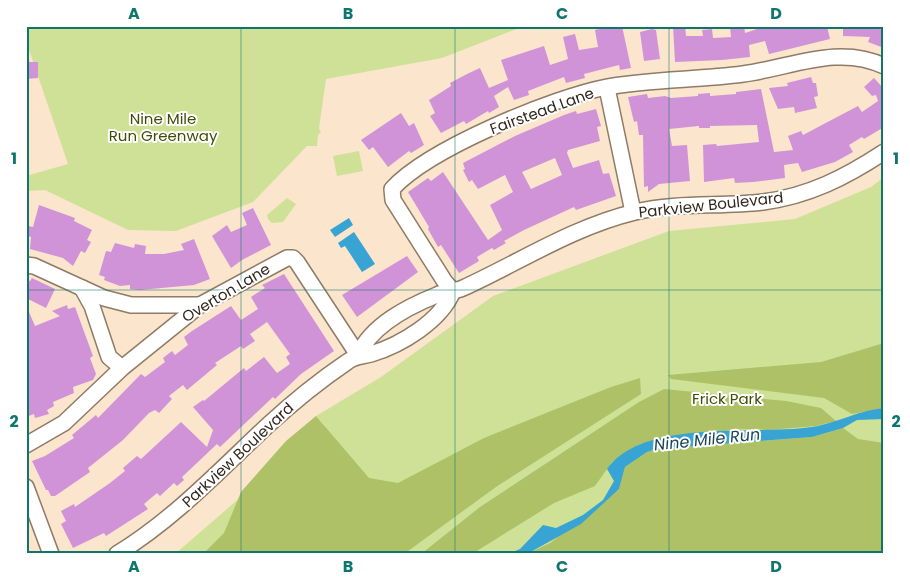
<svg xmlns="http://www.w3.org/2000/svg" width="910" height="580" font-family="Poppins,sans-serif">
  <style>
    .green { fill: #cfe196 }
    .forest { fill: #afc167 }
    .water { fill: #38a4d3 }
    .building { fill: #d193d7; fill-rule: evenodd }
    .lines { fill: none; stroke-linecap: round; stroke-linejoin: round }
    .minor-casing { stroke: #8f7b66; stroke-width: 18 }
    .minor { stroke: #fff; stroke-width: 15 }
    .grid { fill: none; stroke: #0f766e; stroke-width: 1; stroke-opacity: 0.55 }
    .labels { text-anchor: middle; stroke-width: 4; stroke-linejoin: round; paint-order: stroke }
    .street-label { font-size: 15px; fill: #30271f; stroke: #fff }
    .park-label { font-size: 15px; fill: #414c05; stroke: #fff }
    .water-label { font-size: 16px; font-style: italic; fill: #184458; stroke: #fff }
    .neatline { fill: none; stroke: #0f766e; stroke-width: 2 }
    .grid-label { font-size: 16px; text-anchor: middle; font-weight: bold; fill: #0f766e }
  </style>
  <rect width="100%" height="100%" fill="#fbe5cd"/>
  <!-- green -->
  <g class="green">
    <polygon points="26,26 524,26 442,58 326,79 319,128 321,132 318,135 317,146 307,146 253,202 176,231 128,230 45,190 26,191 26,176 68,164 26,41"/>
    <polygon points="359,151 363,171 337,176 333,156"/>
    <polygon points="884,177 884,517 779,554 175,554 324,425 316,416 381,377 493,296 669,231 795,219 871,187"/>
    <polygon points="287,198 296,204 283,222 272,223 268,219 267,215"/>
  </g>
  <!-- forest -->
  <g class="forest">
    <polygon points="884,343 884,408 852,414 824,398 671,379 668,375 821,362"/>
    <polygon points="640,378 641,394 496,487 404,554 203,554 224,533 241,492 286,441 316,416 369,478 398,483 484,438 611,387"/>
    <polygon points="664,389 786,401 821,408 836,421 816,426 768,430 745,429 678,435 640,444 612,462 595,486 554,503 472,554 421,554 480,507 639,402"/>
    <polygon points="843,428 858,439 884,443 884,554 527,554 550,543 619,489 625,467 647,452 657,449 812,437"/>
  </g>
  <!-- water -->
  <g class="water">
    <polygon points="349,218 353,225 335,237 330,230"/>
    <polygon points="354,232 375,264 362,272 345,246 341,248 338,243"/>
    <path d="M884 408V419L857 420 843 428 812 437 657 449 647 452 625 467 619 489 581 524 527 554H508L520 549 543 525 556 528 583 515 603 500 614 481 607 469C645 416 760 437 818 426 841 421 860 410 884 408Z"/>
  </g>
  <!-- building -->
  <g class="building">
    <polygon points="614,26 622,26 631,68 620,70 619,65 584,74 585,78 566,83 564,77 528,91 529,95 514,100 508,87 494,96 499,107 489,113 488,111 466,124 464,121 441,133 430,116 435,113 429,100 451,86 450,83 469,73 480,68 489,88 508,80 501,60 544,46 550,65 568,59 563,37 575,34 579,50 598,47 595,30"/>
    <polygon points="673,26 685,26 686,36 703,36 702,30 712,29 713,38 731,37 730,26 744,26 745,33 766,26 827,26 830,39 769,54 765,41 749,45 750,57 722,60 675,62"/>
    <polygon points="843,26 884,26 884,48 868,42 870,37 843,36"/>
    <polygon points="652,29 656,30 660,59 644,61 640,32"/>
    <polygon points="26,62 38,62 38,78 26,79"/>
    <polygon points="811,77 813,83 816,83 818,96 814,97 817,108 795,113 794,107 778,109 769,88 788,86 787,83"/>
    <polygon points="874,78 884,89 884,127 864,139 862,137 849,145 853,152 835,162 802,172 798,163 784,165 785,178 753,182 735,183 734,178 704,182 703,145 716,144 717,146 759,142 757,125 710,126 710,128 699,128 699,126 669,129 672,146 687,145 690,181 659,184 648,192 648,186 644,187 643,135 639,135 637,121 634,122 628,97 647,94 648,98 665,96 671,98 698,96 698,94 710,93 710,96 736,94 736,92 761,89 774,152 793,150 788,136 801,131 803,135 858,106 862,112 878,101 876,95 872,96 864,87"/>
    <path d="M596 109 601 126 597 127 600 141 568 150 567 153 573 168 599 160 603 174 609 173 616 196 576 210 574 207 524 230 504 241 506 243 494 250 492 248 477 257 479 261 459 273 441 245 438 247 428 229 429 227 408 192 428 178 431 181 443 172 488 240 502 230 490 205 513 192 505 175 478 189 472 180 469 182 463 170 465 169 463 163 515 136 564 115 576 111 577 114ZM555 158 562 175 531 189 522 172Z"/>
    <polygon points="401,113 409,126 414,123 424,145 411,153 409,151 388,167 373,147 369,150 361,140"/>
    <polygon points="39,205 75,218 74,221 92,230 87,240 91,242 85,253 81,251 73,266 63,258 30,249 31,237 27,236 28,226 33,227"/>
    <polygon points="253,208 271,245 242,260 231,268 212,236 227,225 231,232 247,225 242,213"/>
    <polygon points="194,239 210,279 194,285 140,290 130,289 130,285 120,286 104,280 105,277 99,275 106,251 111,252 115,243 134,248 135,244 146,246 145,254 164,254 184,250 181,244"/>
    <polygon points="407,256 418,272 357,317 342,295"/>
    <polygon points="284,274 334,351 301,374 275,399 273,397 220,447 217,444 182,477 184,480 177,486 174,483 160,496 157,493 144,504 148,509 106,536 104,533 73,548 61,524 66,521 61,511 74,504 75,507 110,483 125,471 123,468 137,456 141,459 181,422 207,447 213,430 193,407 203,400 204,401 244,368 246,371 264,357 277,373 290,364 286,357 290,354 267,322 250,334 255,341 243,349 241,346 215,363 217,365 187,390 183,385 169,396 172,399 159,413 155,410 149,413 123,440 88,468 90,472 55,496 51,496 48,490 46,490 32,461 45,456 74,438 72,435 96,415 98,418 141,374 145,377 165,362 163,358 172,351 175,355 188,345 184,337 192,331 231,306 241,320 258,309 251,297 265,288 262,285"/>
    <polygon points="32,278 55,289 46,308 26,298 26,280 30,281"/>
    <polygon points="26,305 35,326 60,316 52,311 67,305 68,309 75,307 93,356 90,358 96,374 93,380 73,387 74,393 53,402 54,406 47,410 49,414 35,418 34,414 26,417"/>
  </g>
  <g class="lines">
    <!-- minor casing -->
    <g class="minor-casing">
      <g id="minor">
        <polyline points="607,88 633,212"/>
        <polyline points="26,265 34,266 104,298 131,305 200,305"/>
        <polyline points="82,288 92,306 109,357 122,368"/>
        <path d="M453 291 445 282 393 200 392 189C428 149 554 97 607 87 652 79 698 80 743 74 790 68 838 44 884 66"/>
        <path d="M358 355C372 325 407 307 437 295 445 291 454 292 463 288 520 262 573 227 635 212 677 202 721 207 763 202 809 196 846 177 884 152"/>
        <polyline points="26,445 64,423 122,368 200,305 287,258 293,258 297,262 358,355"/>
        <polyline points="26,487 51,554"/>
        <path d="M117 554C174 519 219 471 267 426 292 403 319 381 347 362 356 355 361 357 371 354 401 345 441 321 453 291"/>
      </g>
    </g>
    <!-- minor -->
    <use href="#minor" class="minor"/>
  </g>
  <!-- grid -->
  <path class="grid" d="M241 26V554M455 26V554M669 26V554M26 290H884"/>
  <g class="labels">
    <!-- street labels -->
    <g class="street-label">
      <text transform="translate(542 111) rotate(-20)" y="5">Fairstead Lane</text>
      <text transform="translate(711 205) rotate(-6)" y="5">Parkview Boulevard</text>
      <text transform="translate(226 293) rotate(-31)" y="5">Overton Lane</text>
      <text transform="translate(238 455) rotate(-43)" y="5">Parkview Boulevard</text>
    </g>
    <!-- park labels -->
    <g class="park-label">
      <text x="163" y="124">Nine Mile<tspan x="163" dy="17">Run Greenway</tspan></text>
      <text x="727" y="404">Frick Park</text>
    </g>
    <!-- water labels -->
    <g class="water-label">
      <text transform="translate(707 439) rotate(-6)" y="6">Nine Mile Run</text>
    </g>
  </g>
  <!-- border -->
  <rect width="910" height="580" fill="none" stroke="#ffffff" stroke-width="55"/>
  <rect x="28" y="28" width="854" height="524" class="neatline"/>
  <g class="grid-label">
    <text x="134" y="19">A</text>
    <text x="348" y="19">B</text>
    <text x="562" y="19">C</text>
    <text x="776" y="19">D</text>
    <text x="14" y="164">1</text>
    <text x="896" y="164">1</text>
    <text x="14" y="427">2</text>
    <text x="896" y="427">2</text>
    <text x="134" y="572">A</text>
    <text x="348" y="572">B</text>
    <text x="562" y="572">C</text>
    <text x="776" y="572">D</text>
  </g>
</svg>
